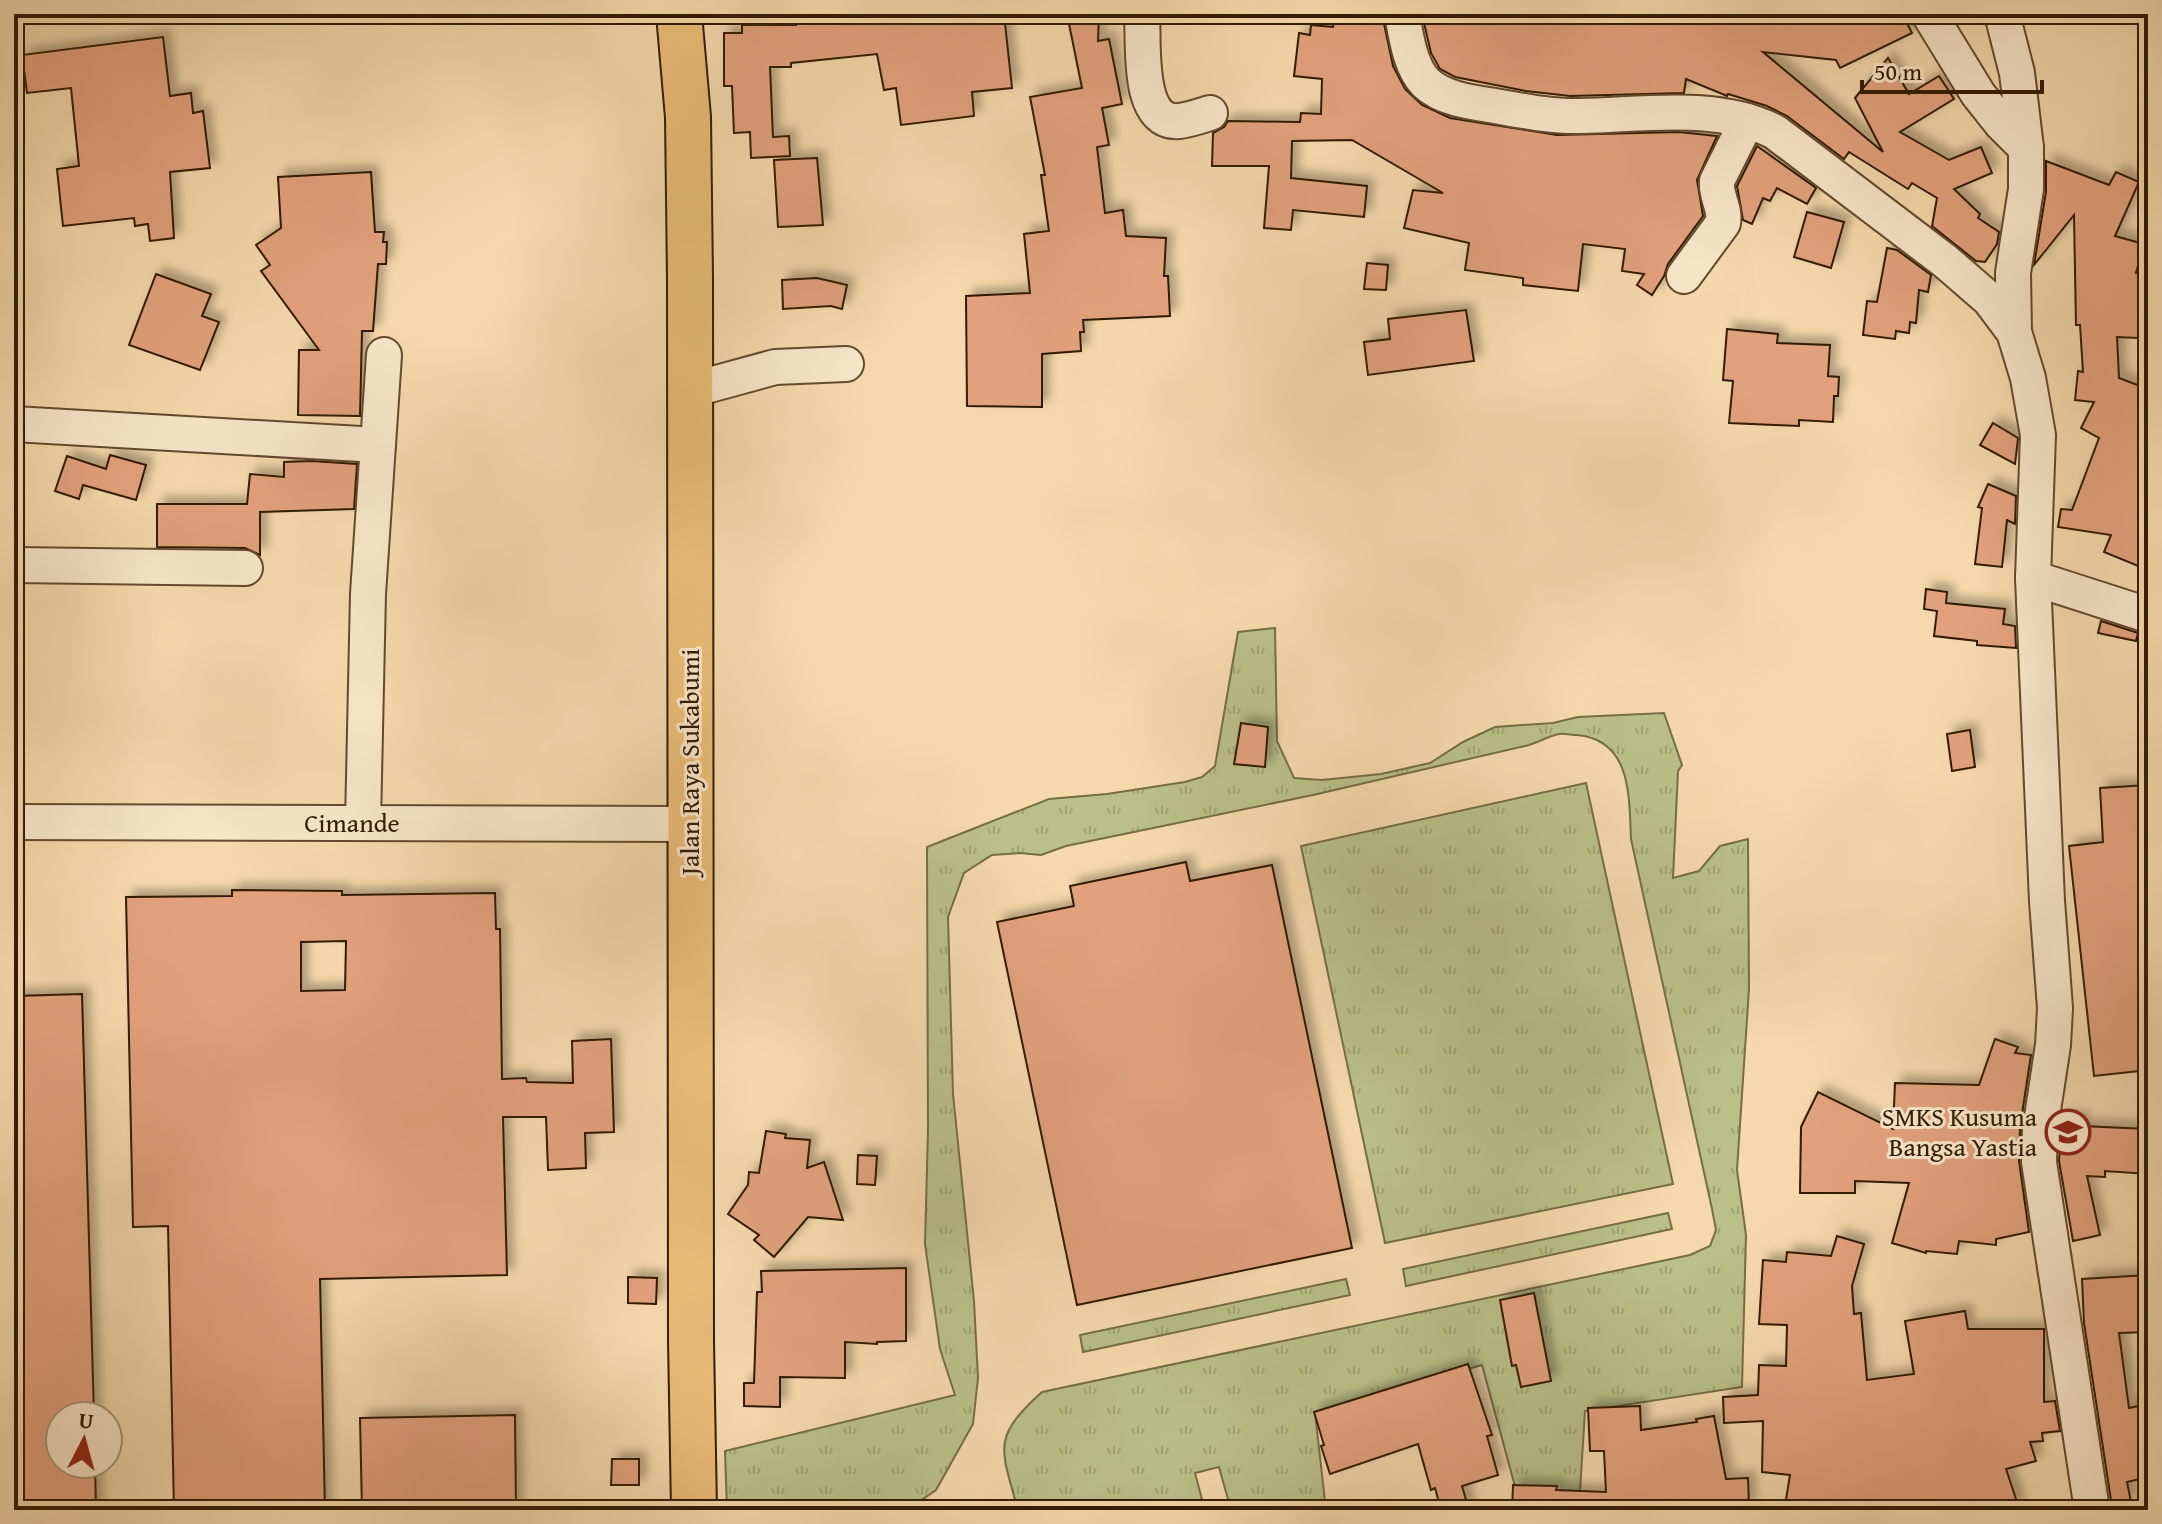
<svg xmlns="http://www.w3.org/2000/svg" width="2162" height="1524" font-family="'Gentium Book Plus',serif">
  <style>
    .grass { fill: url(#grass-tufts); stroke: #766e47; stroke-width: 2 }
    .building { fill: #e1a17c; stroke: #311b04; stroke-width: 2; fill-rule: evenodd; filter: url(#shadow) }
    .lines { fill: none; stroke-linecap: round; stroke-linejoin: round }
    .minor-casing { stroke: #624a2e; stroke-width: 38 }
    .highway-casing { stroke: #311b04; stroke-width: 48 }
    .minor { stroke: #f8e6c9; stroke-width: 34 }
    .highway { stroke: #eabc76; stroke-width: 44 }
    .labels { text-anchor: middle; stroke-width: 6; stroke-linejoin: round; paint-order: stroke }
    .street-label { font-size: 26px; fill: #311b04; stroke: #f8e6c9 }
    .poi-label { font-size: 26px; fill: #311b04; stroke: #f8e6c9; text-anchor: end }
  </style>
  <defs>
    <pattern id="grass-tufts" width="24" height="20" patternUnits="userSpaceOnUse" patternTransform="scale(2)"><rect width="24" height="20" fill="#bac08a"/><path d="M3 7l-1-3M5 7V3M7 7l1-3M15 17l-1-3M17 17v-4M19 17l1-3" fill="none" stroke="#a0a475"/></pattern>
    <filter id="shadow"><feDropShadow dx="7" dy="-7" stdDeviation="4" flood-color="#0004"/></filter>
  </defs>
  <rect width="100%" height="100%" fill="#f5d9ac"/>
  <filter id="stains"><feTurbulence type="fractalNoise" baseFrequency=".0025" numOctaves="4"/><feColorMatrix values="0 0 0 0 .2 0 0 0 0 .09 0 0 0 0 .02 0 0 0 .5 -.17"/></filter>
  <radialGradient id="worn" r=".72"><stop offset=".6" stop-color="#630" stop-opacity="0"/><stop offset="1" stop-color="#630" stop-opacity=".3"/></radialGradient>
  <!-- grass -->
  <g class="grass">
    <path d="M1275 628 1277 741 1294 778 1322 780 1381 774 1430 763 1463 742 1495 727 1553 723 1578 717 1664 713 1682 765 1678 771 1673 878 1699 871 1720 846 1748 839 1749 989 1737 1170 1746 1235 1742 1387 1585 1411 1580 1491 1516 1490 1482 1365 1315 1413 1326 1510H1231L1219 1467 1195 1473 1204 1507 1193 1510H1018C1001 1448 991 1438 1042 1392L1690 1255 1710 1246 1716 1230 1712 1209 1631 839C1629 797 1632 740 1577 735 1572 735 1564 733 1559 734 1549 736 1539 742 1529 745L1313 795 1066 846 1041 855 1020 853 992 855 964 873 948 917 953 1094 974 1301 978 1378 973 1424 936 1490 907 1510H727L725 1451 955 1395 940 1349 925 1244 928 1131 927 847 1049 799 1107 794 1185 782 1202 777 1215 766 1238 632Z"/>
    <polygon points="1586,783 1673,1184 1385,1243 1301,846"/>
    <polygon points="1668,1213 1672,1229 1406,1286 1403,1269"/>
    <polygon points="1346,1279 1350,1295 1083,1352 1080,1335"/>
  </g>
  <!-- building -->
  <g class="building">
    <polygon points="796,14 827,14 827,21 882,14 1004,14 1012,88 972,92 974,116 901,125 896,88 884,90 877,54 791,63 791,67 770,67 773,137 789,136 790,156 751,158 750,132 734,133 732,86 724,86 724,33 742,33 742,25 796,25"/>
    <polygon points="1067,14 1099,14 1098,41 1109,39 1122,104 1102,108 1109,145 1097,147 1105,213 1123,210 1126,236 1166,238 1164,276 1168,276 1170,316 1083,320 1084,332 1080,332 1081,351 1042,354 1042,407 967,406 966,296 1030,293 1024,234 1049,231 1041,175 1045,175 1030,97 1082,88"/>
    <polygon points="1335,14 1368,14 1367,18 1383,19 1393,66 1405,89 1422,105 1450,118 1557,135 1679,132 1717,136 1697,180 1703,216 1668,264 1664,276 1652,295 1637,285 1644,274 1622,271 1625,249 1583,244 1578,291 1523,285 1523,278 1465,270 1469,243 1404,228 1413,190 1443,193 1352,140 1292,141 1291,178 1367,186 1364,217 1293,210 1291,230 1264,228 1269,166 1212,166 1213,133 1224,127 1228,121 1300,122 1301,113 1321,114 1322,79 1294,76 1299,33 1310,35 1311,25 1333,27"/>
    <polygon points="1428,14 1783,14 1829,20 1827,14 1902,14 1912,33 1840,68 1836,60 1763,52 1883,152 1855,98 1888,58 1909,94 1939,76 1954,99 1900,132 1949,160 1981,147 1992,173 1954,189 1980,214 1978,218 1999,232 1997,244 1985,262 1976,261 1932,226 1937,198 1912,183 1908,189 1849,152 1844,159 1787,116 1767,106 1728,94 1727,96 1686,79 1684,93 1570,96 1526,91 1455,77 1440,69 1431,53 1424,23"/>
    <polygon points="163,37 170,96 191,93 193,113 203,111 210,168 170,172 174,238 150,241 148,224 135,226 134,218 63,226 57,169 79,166 71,88 27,93 22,55"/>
    <polygon points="1757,146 1816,188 1807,204 1777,188 1770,201 1763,198 1752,224 1743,220 1737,186"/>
    <polygon points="817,158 823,225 778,227 774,160"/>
    <polygon points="2046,161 2109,185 2116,172 2139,182 2115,236 2144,244 2136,273 2141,273 2138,338 2117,337 2119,378 2148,389 2148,570 2104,552 2111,535 2058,527 2061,509 2072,510 2099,438 2081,428 2094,402 2075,400 2078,371 2083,372 2080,325 2076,325 2074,215 2034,265 2046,192"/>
    <polygon points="371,172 375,232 384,232 383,242 387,242 386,264 378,264 373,331 362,331 360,416 298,415 299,350 319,350 261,271 270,265 256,245 281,228 278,177"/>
    <polygon points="1807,212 1844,222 1831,268 1794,257"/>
    <polygon points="1887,248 1897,250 1931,275 1928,292 1919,290 1916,323 1910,322 1909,333 1896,331 1895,339 1863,335 1867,301 1877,302"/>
    <polygon points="1367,263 1388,265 1386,290 1364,289"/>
    <polygon points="156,274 211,294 202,316 219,322 200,370 129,345"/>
    <polygon points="817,278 847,285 842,309 831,306 783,309 782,280"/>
    <polygon points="1466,310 1474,361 1368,375 1364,342 1390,339 1388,319"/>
    <polygon points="1727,329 1778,334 1777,343 1830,345 1828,376 1839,377 1838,396 1834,396 1833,422 1799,420 1799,426 1729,423 1733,381 1723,380"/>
    <polygon points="1993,423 2018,438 2015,464 1980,445"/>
    <polygon points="110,455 146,465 136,500 83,485 79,499 55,491 67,456 106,469"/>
    <polygon points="312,461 357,464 354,509 260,512 260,555 245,548 157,547 157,504 247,504 250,474 284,477 284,462"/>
    <polygon points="1988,484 2016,496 2015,524 2007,520 2002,567 1975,564 1982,508 1978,507"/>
    <polygon points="1926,589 1947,592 1946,603 2005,609 2003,624 2015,626 2016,648 1977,645 1977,641 1934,636 1937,611 1924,609"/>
    <polygon points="2101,621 2138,633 2136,641 2098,633"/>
    <polygon points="1241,723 1268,727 1265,767 1234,764"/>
    <polygon points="1970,730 1975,767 1952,771 1947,734"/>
    <polygon points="2148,785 2148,1070 2094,1076 2069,846 2103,842 2100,788"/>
    <polygon points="1186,862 1190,881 1272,865 1352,1248 1077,1305 997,922 1074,906 1070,886"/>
    <path d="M232 890 342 891V895L495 893 496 929H500L502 1079 526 1078 527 1082 573 1083 572 1041 611 1039 614 1132 585 1133 586 1168 548 1170 546 1117H503L507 1275 320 1279 325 1510H174L168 1226 133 1227 126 897 232 896ZM346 941 345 990 301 991V942Z"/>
    <polygon points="82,994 94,1416 60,1416 60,1464 95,1464 96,1510 14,1510 14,996"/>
    <polygon points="1995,1039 2018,1047 2015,1053 2031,1055 2020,1127 2019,1161 2029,1232 1996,1239 1996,1245 1959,1241 1957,1254 1926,1251 1926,1253 1892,1243 1909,1183 1855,1181 1855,1193 1800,1193 1801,1127 1818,1092 1893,1129 1895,1083 1979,1085"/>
    <polygon points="2062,1117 2082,1119 2081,1126 2148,1129 2148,1174 2105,1171 2105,1177 2087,1176 2100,1235 2073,1241 2059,1161"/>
    <polygon points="766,1131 786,1134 785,1138 810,1140 807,1168 824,1162 843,1220 808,1217 774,1257 754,1240 759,1235 728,1214 748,1185 749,1172 759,1173"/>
    <polygon points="858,1155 877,1156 875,1185 857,1184"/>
    <polygon points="1837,1236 1864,1244 1852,1286 1854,1314 1861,1313 1867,1380 1914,1374 1905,1321 1965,1311 1968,1329 2044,1329 2044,1402 2055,1401 2060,1431 2042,1433 2043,1441 2030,1442 2036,1461 2006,1469 2018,1505 2002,1510 1800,1510 1800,1508 1785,1506 1790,1475 1762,1472 1763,1421 1724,1423 1723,1397 1758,1395 1759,1365 1786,1366 1787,1325 1759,1324 1763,1260 1786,1262 1787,1252 1831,1256"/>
    <polygon points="906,1268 906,1341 877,1342 877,1344 845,1342 845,1378 780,1377 780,1407 744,1406 744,1383 754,1383 757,1292 762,1292 761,1271"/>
    <polygon points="2148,1275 2148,1332 2119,1333 2129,1408 2148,1404 2148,1477 2127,1482 2131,1502 2112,1507 2084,1323 2082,1279"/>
    <polygon points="628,1277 657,1278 656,1304 628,1303"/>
    <polygon points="1534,1293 1551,1381 1521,1387 1516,1365 1512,1366 1500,1300"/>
    <polygon points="1468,1364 1492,1435 1487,1436 1498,1475 1462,1486 1469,1510 1441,1510 1435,1488 1431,1490 1418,1444 1330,1474 1321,1446 1324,1445 1314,1412"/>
    <polygon points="1640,1406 1641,1430 1697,1422 1696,1419 1714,1416 1726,1479 1748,1478 1749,1507 1707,1510 1512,1510 1513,1485 1557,1486 1556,1490 1606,1492 1604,1451 1590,1451 1588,1408"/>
    <polygon points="515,1415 516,1510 362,1510 360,1418"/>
    <polygon points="612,1459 639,1459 639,1485 611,1485"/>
  </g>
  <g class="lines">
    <!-- minor casing -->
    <g class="minor-casing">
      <g id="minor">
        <path d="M1142 14C1144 43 1136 125 1179 121 1189 120 1200 116 1210 113"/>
        <path d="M1402 14C1406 36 1410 67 1426 83 1442 98 1469 102 1489 105 1519 110 1550 117 1581 116 1642 115 1718 102 1775 132L1945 261 1990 300 2014 332 2028 378 2038 435 2033 578 2047 901 2055 1008 2053 1045 2040 1130 2039 1162 2092 1510"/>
        <polyline points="1929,14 1978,94 2001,123 2026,148"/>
        <polyline points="2002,14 2017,73 2026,148 2026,189 2013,273 2014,332"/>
        <path d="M1684 276 1723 223C1726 208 1715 196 1717 181L1747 121"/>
        <polyline points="691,390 775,367 846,364"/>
        <polyline points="14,424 378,445"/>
        <polyline points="14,565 245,568"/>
        <polyline points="2033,578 2148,615"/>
        <polyline points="14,822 690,824"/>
        <polyline points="363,823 368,594 384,355"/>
      </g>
    </g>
    <!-- highway casing -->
    <g class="highway-casing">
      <polyline id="highway" points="679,14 688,117 690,278 691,1341 694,1510"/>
    </g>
    <!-- minor -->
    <use href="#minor" class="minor"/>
    <!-- highway -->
    <use href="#highway" class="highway"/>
  </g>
  <!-- icons -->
  <defs>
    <g id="school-ring" transform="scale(2.3)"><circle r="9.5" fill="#f8e6c9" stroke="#8f2418" stroke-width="1.5"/><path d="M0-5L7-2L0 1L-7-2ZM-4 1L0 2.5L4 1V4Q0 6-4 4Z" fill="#8f2418"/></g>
  </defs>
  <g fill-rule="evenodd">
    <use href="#school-ring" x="2068" y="1132"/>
  </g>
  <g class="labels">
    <!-- street labels -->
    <g class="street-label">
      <text transform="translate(690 762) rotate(-90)" y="9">Jalan Raya Sukabumi</text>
      <text x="352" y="832">Cimande</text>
    </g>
    <!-- poi labels -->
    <g class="poi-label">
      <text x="2037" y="1126">SMKS Kusuma<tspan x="2037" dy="30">Bangsa Yastia</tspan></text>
    </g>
  </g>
  <!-- margin -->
  <rect width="2162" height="1524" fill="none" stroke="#f5d9ac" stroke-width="48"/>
  <rect x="16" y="16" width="2130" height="1492" fill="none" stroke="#311b04" stroke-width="4"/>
  <rect x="24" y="24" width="2114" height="1476" fill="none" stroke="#311b04" stroke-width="2"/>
  <!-- north arrow -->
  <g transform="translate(84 1440) rotate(6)"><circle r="38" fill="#f8e6c9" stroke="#a8957a" stroke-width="2"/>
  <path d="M0-6L14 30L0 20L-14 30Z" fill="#8f2418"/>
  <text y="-12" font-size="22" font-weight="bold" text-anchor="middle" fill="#311b04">U</text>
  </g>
  <!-- scale -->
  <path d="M1862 80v12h180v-12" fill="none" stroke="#311b04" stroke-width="4"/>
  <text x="1874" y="80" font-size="24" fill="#311b04" stroke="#f8e6c9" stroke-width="6" paint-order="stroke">50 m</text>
  <rect width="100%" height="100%" filter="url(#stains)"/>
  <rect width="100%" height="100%" fill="url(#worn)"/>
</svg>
